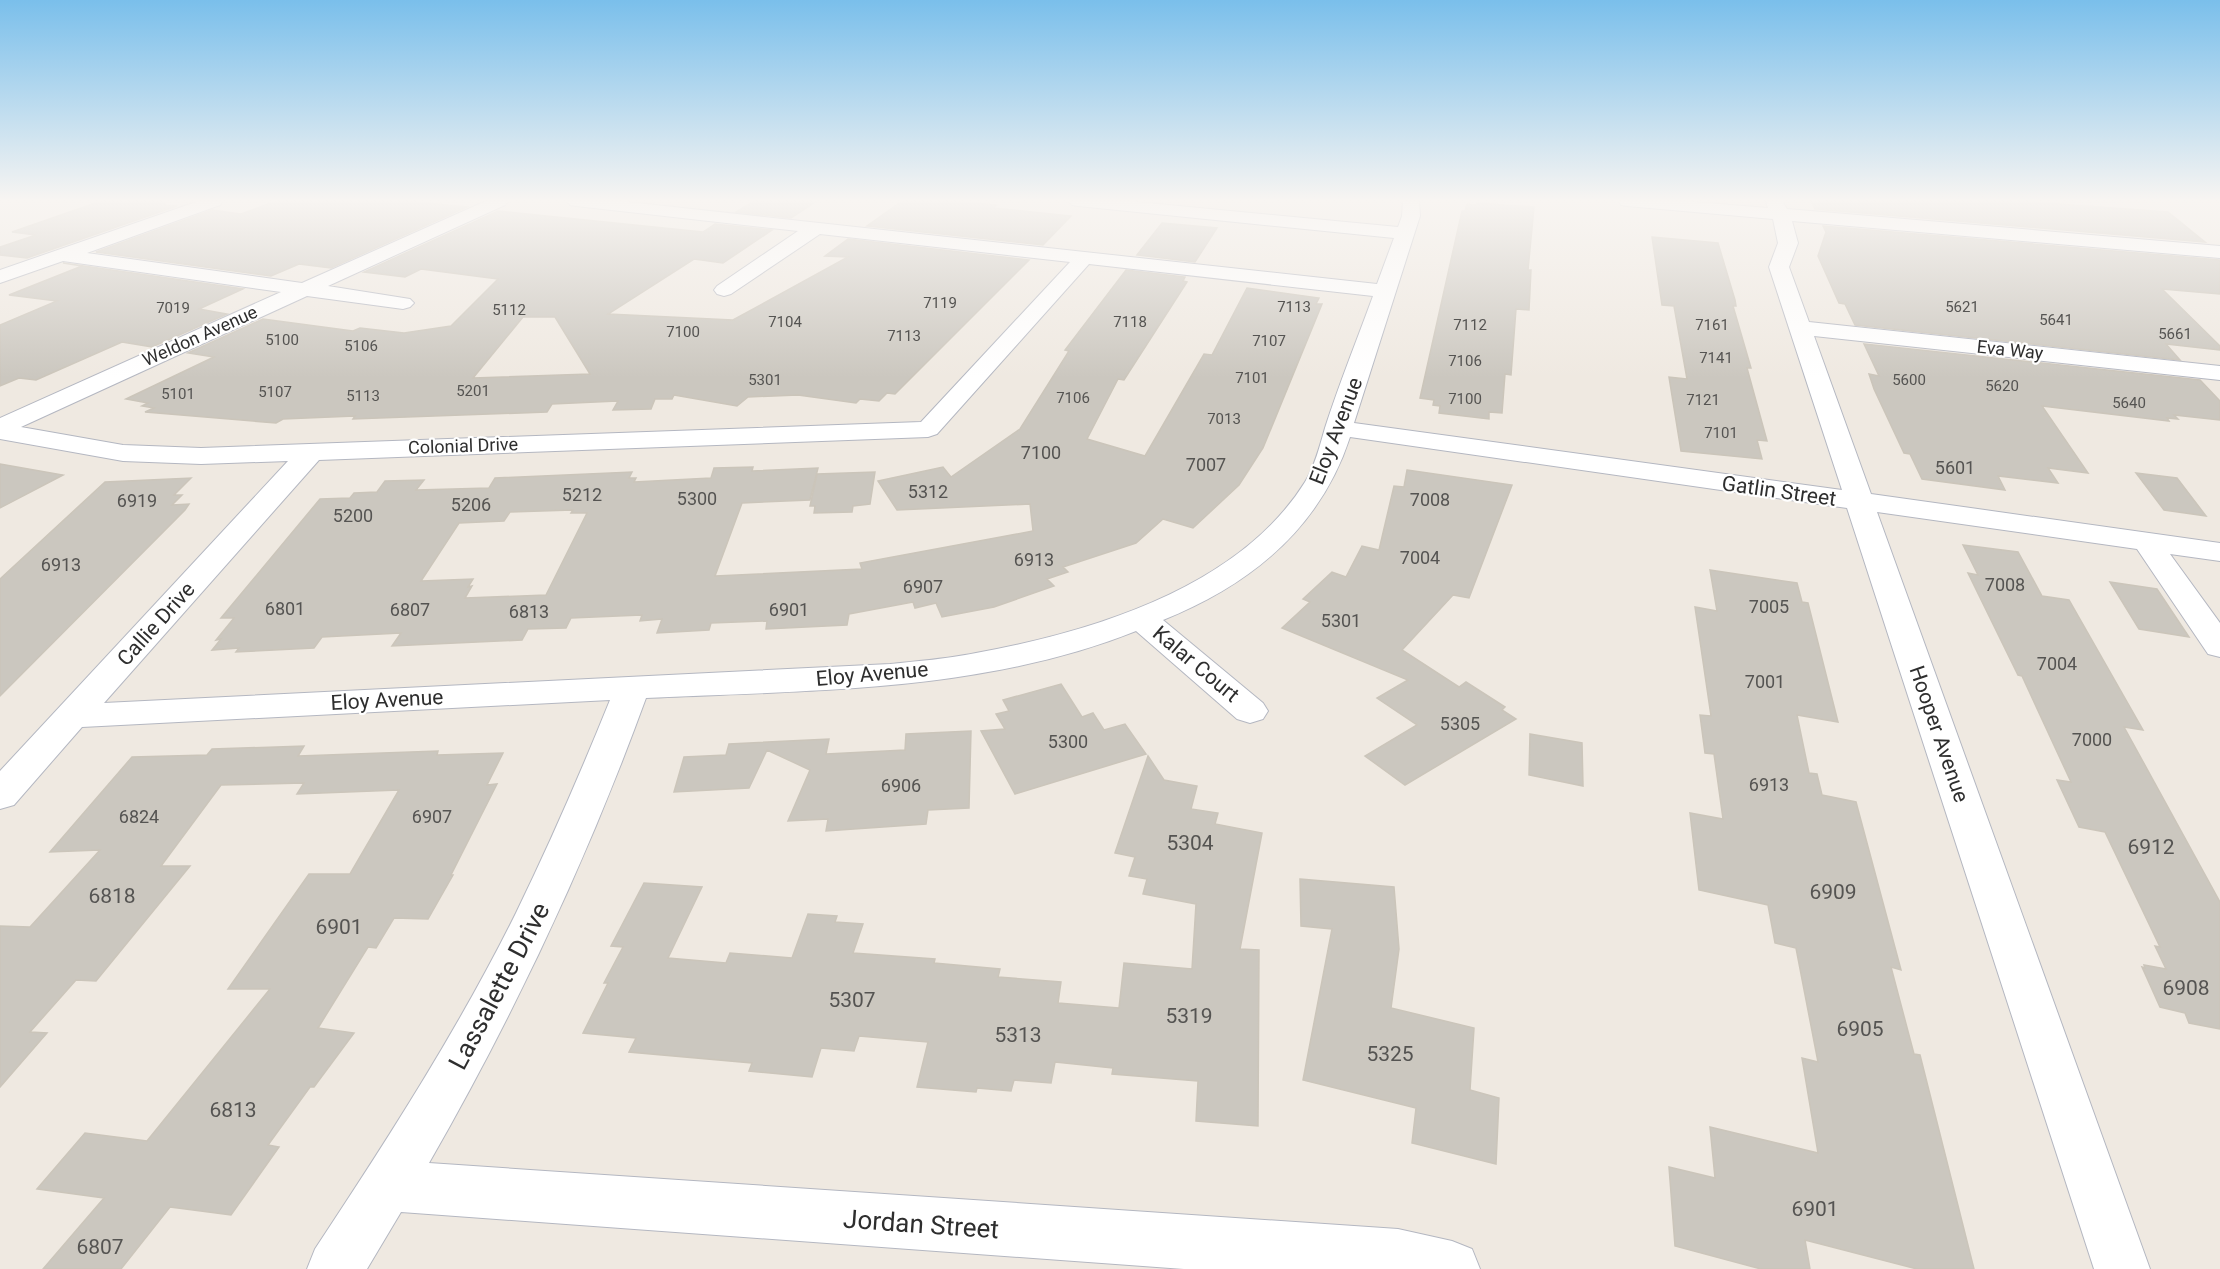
<svg xmlns="http://www.w3.org/2000/svg" width="2220" height="1269" font-family="Roboto,sans-serif">
  <style>
    .building { fill: #cbc7bf; stroke: #cbc5ba; stroke-width: 1.5; fill-rule: evenodd }
    .lines { fill: none; stroke-linecap: round; stroke-linejoin: round }
    .minor-casing { stroke: #b4b7c1; stroke-width: 2 }
    .minor { fill: #fff; fill-rule: evenodd }
    .labels { text-anchor: middle; stroke-width: 4.5; stroke-linejoin: round; paint-order: stroke }
    .far-number-label { font-size: 15px; fill: #555452 }
    .far-street-label { font-size: 18px; fill: #2e2e2e; stroke: #fff }
    .number-label { font-size: 18px; fill: #555452 }
    .street-label { font-size: 21px; fill: #2e2e2e; stroke: #fff }
    .near-number-label { font-size: 21px; fill: #555452 }
    .near-street-label { font-size: 26px; fill: #2e2e2e; stroke: #fff }
  </style>
  <rect width="100%" height="100%" fill="#efe9e1"/>
  <!-- building -->
  <g class="building">
    <polygon points="101,201 164,201 165,205 177,206 27,258 0,255 0,247 36,235 12,232"/>
    <polygon points="276,201 407,201 467,207 331,268 299,264 271,276 96,252 212,210 241,214"/>
    <polygon points="754,201 817,201 791,218 736,212"/>
    <polygon points="902,201 952,201 997,205 993,208 1071,216 1043,245 867,226"/>
    <polygon points="1811,201 2018,201 2168,212 2205,242 1815,209"/>
    <polygon points="1477,203 1534,207 1528,270 1531,270 1529,310 1516,309 1511,375 1505,374 1502,413 1489,412 1489,419 1439,413 1440,406 1433,405 1434,400 1420,398 1462,211 1465,211 1467,204 1476,205"/>
    <path d="M498 211 703 232 715 224 772 230 723 263 694 259 608 314 733 320 848 257 825 256 848 239 1029 260 895 394 887 393 879 401 860 399 856 403 798 395 748 397 737 406 674 395 672 399H655L651 409 613 410 618 401 552 404 547 412 353 419 355 416 283 419 276 423 145 412 154 408 142 406 148 403 126 399 214 357 188 353 263 319 353 331 360 328 404 333 451 326 498 279 421 269 405 277 364 272ZM523 317H555L590 374 473 378Z"/>
    <polygon points="1162,223 1217,228 1195,262 1137,255"/>
    <polygon points="1823,226 2220,260 2220,294 2162,289 2220,346 2220,350 2166,344 2180,360 1855,325 1845,304 1839,303 1818,256 1826,232"/>
    <polygon points="1652,237 1718,243 1735,300 1736,306 1733,306 1751,368 1747,368 1767,441 1757,440 1762,459 1681,451 1669,377 1687,379 1674,306 1662,305"/>
    <polygon points="63,263 243,289 199,309 227,314 152,347 122,342 36,380 19,378 0,386 0,325 57,301 9,295 82,266"/>
    <path d="M1126 270 1185 277 1183 281 1187 282 1124 380 1118 379 1087 439 1145 456 1204 354 1212 355 1247 288 1319 298 1316 304H1322L1263 448 1239 485 1193 528 1163 519 1136 543 1063 567 1068 572 1047 579 1054 586 994 607 942 617 936 603 915 608 913 602 849 614 847 625 766 629 767 621 711 623 709 630 657 633 662 619 640 621 642 615 571 618 566 628 528 629 522 640 392 646 401 633 322 637 314 648 236 652 239 648 212 650 221 639 216 640 234 618H221L320 499 350 498 354 493 377 492 385 481 424 480 416 490 489 488 495 478 632 472 629 478H636L634 482 711 478 714 468 753 467 752 471 818 468 810 500 742 503 715 576 862 569 860 563 1033 531 1030 504 897 510 878 481 943 467 951 477 1020 429 1069 351 1065 350ZM573 510 571 513H587L546 595 465 598 472 586 468 587 473 579 421 581 459 523 504 521 510 512Z"/>
    <polygon points="1864,344 2200,380 2220,401 2220,420 2174,415 2178,419 2167,418 2169,421 2042,406 2088,473 2048,468 2058,483 1998,476 2005,490 1922,479 1910,454 1904,453 1874,389 1869,374 1879,376"/>
    <polygon points="0,464 63,475 0,508"/>
    <polygon points="1407,470 1512,485 1469,598 1453,595 1402,650 1459,687 1466,682 1505,707 1502,710 1516,719 1405,785 1365,756 1417,725 1377,698 1408,680 1282,628 1310,602 1303,599 1332,572 1346,577 1362,546 1379,550 1394,486 1404,487"/>
    <polygon points="875,472 870,504 853,506 852,512 814,513 815,506 810,506 817,474"/>
    <polygon points="2136,473 2177,478 2206,516 2164,510"/>
    <polygon points="191,478 174,495 182,495 172,505 189,504 185,510 0,696 0,579 105,482"/>
    <polygon points="1963,545 2018,552 2042,596 2069,600 2143,730 2124,727 2220,902 2220,1029 2189,1023 2185,1013 2160,1007 2142,967 2145,968 2144,965 2166,969 2155,946 2160,947 2105,832 2079,827 2057,780 2071,782 2022,676 2018,675 1968,573 1978,575"/>
    <polygon points="1710,570 1797,583 1802,602 1808,603 1838,722 1797,715 1809,773 1817,774 1822,795 1856,802 1901,970 1891,967 1914,1054 1920,1055 1974,1269 1917,1269 1805,1240 1810,1269 1761,1269 1675,1246 1669,1167 1715,1178 1710,1127 1818,1153 1802,1058 1818,1062 1796,948 1775,943 1768,905 1699,890 1690,813 1723,819 1714,754 1705,753 1700,715 1711,716 1695,607 1717,611"/>
    <polygon points="2110,582 2157,589 2189,637 2139,629"/>
    <polygon points="1061,684 1082,717 1093,713 1104,730 1125,724 1146,754 1015,794 981,731 1005,729 996,714 1009,711 1003,700"/>
    <polygon points="971,731 969,808 928,810 926,824 826,831 828,819 788,821 810,770 767,750 749,788 674,792 684,757 726,755 729,744 829,739 826,754 905,750 906,734"/>
    <polygon points="1530,734 1582,743 1583,786 1529,775"/>
    <polygon points="304,746 298,756 438,751 437,755 503,753 487,785 497,784 451,875 453,875 428,919 394,918 376,948 368,947 318,1028 354,1033 314,1087 310,1087 268,1145 279,1147 231,1215 170,1207 121,1269 43,1269 104,1198 37,1189 85,1133 147,1141 270,989 228,989 309,874 350,874 399,790 297,794 304,783 221,785 161,866 190,866 96,981 76,980 30,1032 47,1033 0,1087 0,926 30,927 100,850 50,852 132,757 207,755 212,749"/>
    <polygon points="1148,756 1164,780 1197,786 1191,809 1218,813 1215,824 1262,833 1240,949 1259,950 1258,1126 1196,1121 1198,1081 1112,1074 1113,1068 1055,1062 1051,1083 1014,1080 1011,1091 977,1088 976,1092 917,1087 928,1042 859,1036 854,1051 821,1048 812,1077 749,1071 752,1063 629,1052 636,1038 583,1033 608,983 604,983 623,947 611,946 644,883 702,887 668,958 726,963 730,953 792,958 808,914 837,916 835,922 863,924 853,953 935,959 934,963 1000,969 998,977 1061,982 1058,1003 1119,1008 1124,963 1192,969 1196,904 1143,894 1147,879 1129,876 1135,857 1115,853"/>
    <polygon points="1300,879 1394,887 1399,949 1391,1008 1474,1028 1470,1090 1499,1098 1496,1164 1412,1143 1416,1108 1303,1080 1332,929 1301,926"/>
  </g>
  <g class="lines">
    <!-- minor casing -->
    <g class="minor-casing">
      <path id="minor" d="M199 201H223L220 205 87 253 302 283 486 201H508L505 205 328 286 410 299 414 303 410 307 403 309 307 296 21 427 123 445 201 448 921 422 1070 262 820 234 731 294 724 296 717 294 714 290 717 286 798 231 576 206 570 205 567 201H619L1377 284 1394 238 1078 206 1072 205 1069 201H1127L1398 227 1402 216 1403 201H1419L1420 216 1354 423 1842 490 1769 267 1778 243 1773 219 1627 206 1621 205 1619 201H1683L1768 208 1766 201H1782L1787 209 2220 246V258L1792 221 1798 243 1789 267 1809 322 2220 366V380L1814 336 1871 494 2220 543V561L2170 554 2220 623V657L2208 654 2137 549 1877 512 2150 1269H2094L1847 508 1350 437C1320 529 1250 585 1163 620L1263 703 1268 711 1263 719 1250 723 1237 719 1136 631C981 693 810 690 646 698 587 860 514 1015 429 1163L1398 1229 1452 1241 1472 1249 1480 1269H1184L401 1212 367 1269H307L315 1249C387 1140 458 1030 516 913 550 843 581 772 610 700L82 727 14 805 0 809V771L288 461 201 464 123 461 0 439V418L281 292 63 261 0 283V270ZM1089 264 1373 296C1357 340 1339 384 1325 428 1320 445 1315 466 1305 482 1239 588 1091 632 976 653 947 659 918 661 890 664L104 703 319 460 928 437 937 434Z"/>
    </g>
    <!-- minor -->
    <use href="#minor" class="minor"/>
  </g>
  <!-- sky -->
  <linearGradient id="sky" x2="0" y2="1"><stop stop-color="#7abfeb"/><stop offset="0.53" stop-color="#f8f5f2"/><stop offset="1" stop-color="#f8f5f2" stop-opacity="0"/></linearGradient>
  <rect width="2220" height="378" fill="url(#sky)"/>
  <g class="labels">
    <!-- far-number labels -->
    <g class="far-number-label">
      <text x="940" y="308">7119</text>
      <text x="1294" y="312">7113</text>
      <text x="1962" y="312">5621</text>
      <text x="173" y="313">7019</text>
      <text x="509" y="315">5112</text>
      <text x="2056" y="325">5641</text>
      <text x="785" y="327">7104</text>
      <text x="1130" y="327">7118</text>
      <text x="1470" y="330">7112</text>
      <text x="1712" y="330">7161</text>
      <text x="683" y="337">7100</text>
      <text x="2175" y="339">5661</text>
      <text x="904" y="341">7113</text>
      <text x="282" y="345">5100</text>
      <text x="1269" y="346">7107</text>
      <text x="361" y="351">5106</text>
      <text x="1716" y="363">7141</text>
      <text x="1465" y="366">7106</text>
      <text x="1252" y="383">7101</text>
      <text x="765" y="385">5301</text>
      <text x="1909" y="385">5600</text>
      <text x="2002" y="391">5620</text>
      <text x="473" y="396">5201</text>
      <text x="275" y="397">5107</text>
      <text x="178" y="399">5101</text>
      <text x="363" y="401">5113</text>
      <text x="1073" y="403">7106</text>
      <text x="1465" y="404">7100</text>
      <text x="1703" y="405">7121</text>
      <text x="2129" y="408">5640</text>
      <text x="1224" y="424">7013</text>
      <text x="1721" y="438">7101</text>
    </g>
    <!-- far-street labels -->
    <g class="far-street-label">
      <text transform="translate(200 336) rotate(-24)" y="6">Weldon Avenue</text>
      <text transform="translate(2010 350) rotate(6)" y="6">Eva Way</text>
      <text transform="translate(463 446) rotate(-2)" y="6">Colonial Drive</text>
    </g>
    <!-- number labels -->
    <g class="number-label">
      <text x="1041" y="459">7100</text>
      <text x="1206" y="471">7007</text>
      <text x="1955" y="474">5601</text>
      <text x="928" y="498">5312</text>
      <text x="582" y="501">5212</text>
      <text x="697" y="505">5300</text>
      <text x="1430" y="506">7008</text>
      <text x="137" y="507">6919</text>
      <text x="471" y="511">5206</text>
      <text x="353" y="522">5200</text>
      <text x="1420" y="564">7004</text>
      <text x="1034" y="566">6913</text>
      <text x="61" y="571">6913</text>
      <text x="2005" y="591">7008</text>
      <text x="923" y="593">6907</text>
      <text x="1769" y="613">7005</text>
      <text x="285" y="615">6801</text>
      <text x="410" y="616">6807</text>
      <text x="789" y="616">6901</text>
      <text x="529" y="618">6813</text>
      <text x="1341" y="627">5301</text>
      <text x="2057" y="670">7004</text>
      <text x="1765" y="688">7001</text>
      <text x="1460" y="730">5305</text>
      <text x="2092" y="746">7000</text>
      <text x="1068" y="748">5300</text>
      <text x="1769" y="791">6913</text>
      <text x="901" y="792">6906</text>
      <text x="139" y="823">6824</text>
      <text x="432" y="823">6907</text>
    </g>
    <!-- street labels -->
    <g class="street-label">
      <text transform="translate(1336 431) rotate(-69)" y="7">Eloy Avenue</text>
      <text transform="translate(1779 491) rotate(8)" y="7">Gatlin Street</text>
      <text transform="translate(156 624) rotate(-48)" y="7">Callie Drive</text>
      <text transform="translate(1196 664) rotate(40)" y="7">Kalar Court</text>
      <text transform="translate(872 674) rotate(-5)" y="7">Eloy Avenue</text>
      <text transform="translate(387 700) rotate(-3)" y="7">Eloy Avenue</text>
      <text transform="translate(1939 734) rotate(71)" y="7">Hooper Avenue</text>
    </g>
    <!-- near-number labels -->
    <g class="near-number-label">
      <text x="1190" y="850">5304</text>
      <text x="2151" y="854">6912</text>
      <text x="1833" y="899">6909</text>
      <text x="112" y="903">6818</text>
      <text x="339" y="934">6901</text>
      <text x="2186" y="995">6908</text>
      <text x="852" y="1007">5307</text>
      <text x="1189" y="1023">5319</text>
      <text x="1860" y="1036">6905</text>
      <text x="1018" y="1042">5313</text>
      <text x="1390" y="1061">5325</text>
      <text x="233" y="1117">6813</text>
      <text x="1815" y="1216">6901</text>
      <text x="100" y="1254">6807</text>
    </g>
    <!-- near-street labels -->
    <g class="near-street-label">
      <text transform="translate(499 986) rotate(-62)" y="9">Lassalette Drive</text>
      <text transform="translate(921 1224) rotate(4)" y="9">Jordan Street</text>
    </g>
  </g>
</svg>
